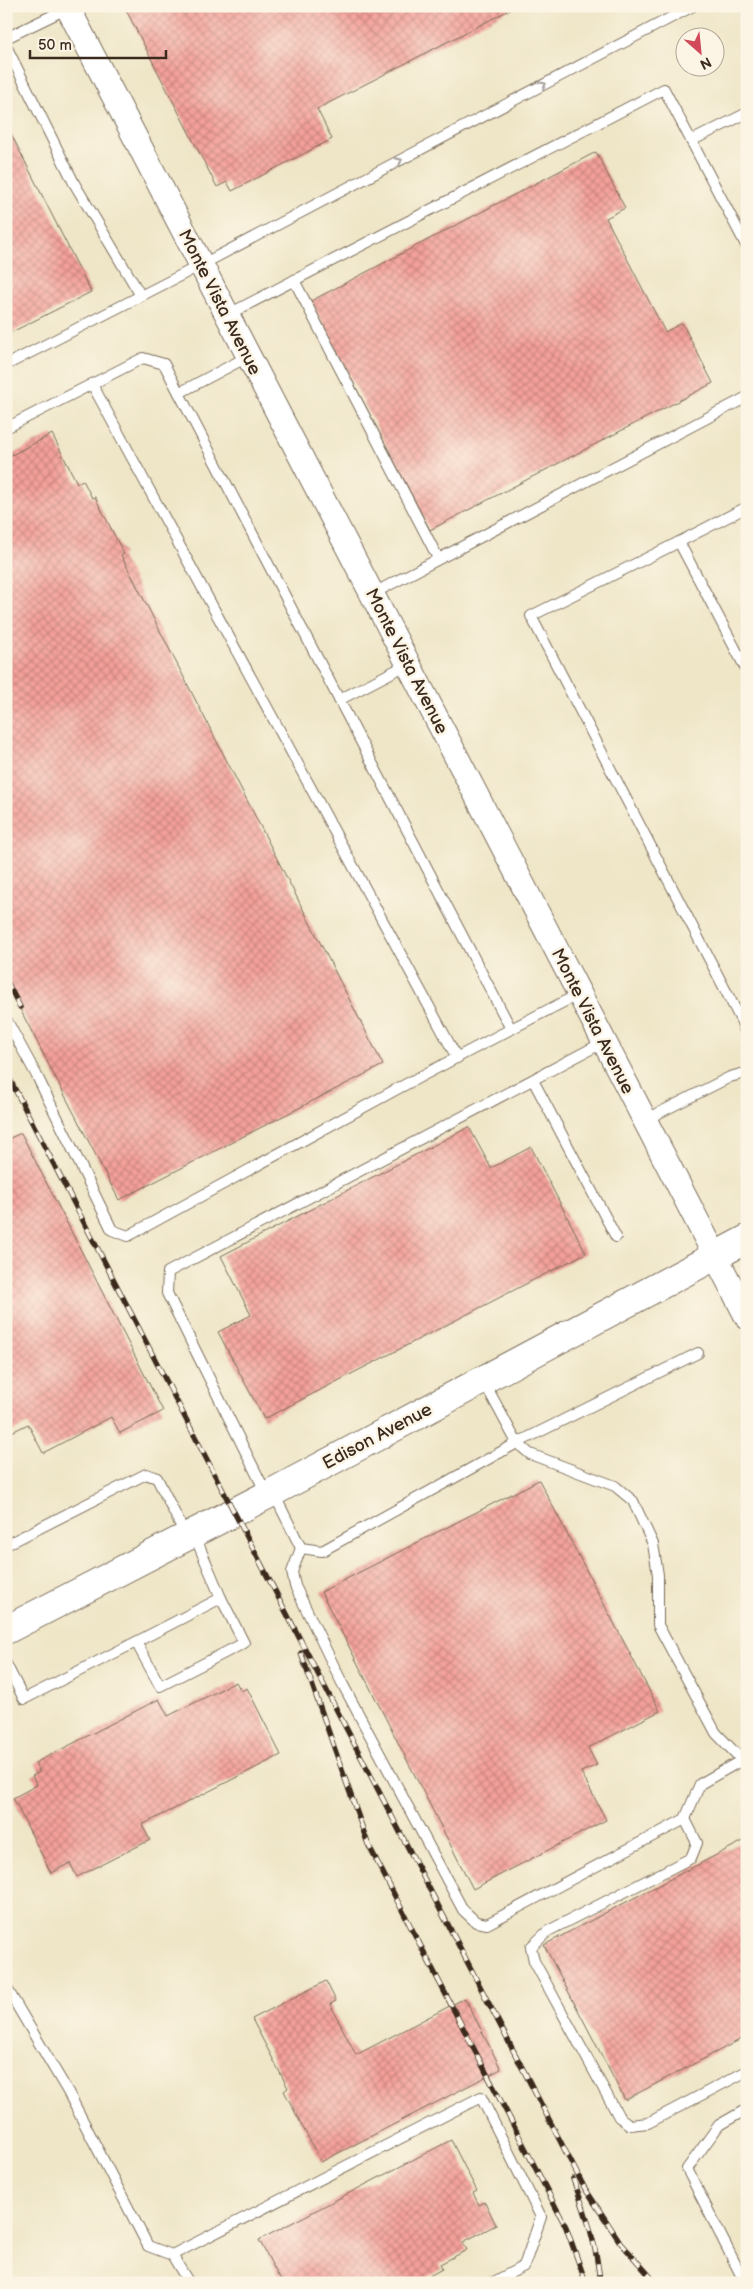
<svg xmlns="http://www.w3.org/2000/svg" width="753" height="2289" font-family="'Balsamiq Sans',sans-serif">
  <style>
    .building { fill: url(#building-cross-hatch) }
    .lines { fill: none; stroke-linecap: round; stroke-linejoin: round }
    .service-casing { stroke: #7a6c5a; stroke-width: 12 }
    .tertiary-casing { stroke: #7a6c5a; stroke-width: 26 }
    .primary-casing { stroke: #7a6c5a; stroke-width: 30 }
    .service { stroke: #fff; stroke-width: 10 }
    .tertiary { stroke: #fff; stroke-width: 24 }
    .primary { stroke: #fff; stroke-width: 28 }
    .rail-casing { stroke: #3b2a1e; stroke-width: 5.5 }
    .rail { stroke: #fcf5e5; stroke-width: 4; stroke-dasharray: 11; stroke-linecap: butt }
    .oneway { stroke: #a79f9a }
    .labels { text-anchor: middle; stroke-width: 5; stroke-linejoin: round; paint-order: stroke }
    .street-label { font-size: 18px; fill: #3b2a1e; stroke: #fcf5e5 }
  </style>
  <defs>
    <pattern id="building-cross-hatch" width="8" height="8" patternUnits="userSpaceOnUse" patternTransform="scale(1.25)"><rect width="8" height="8" fill="#f4a09a"/><path d="M0 0l8 8M0 8l8-8" fill="none" stroke="#c7837d"/></pattern>
  </defs>
  <rect width="100%" height="100%" fill="#fcf5e5"/>
  <filter id="ink" filterUnits="userSpaceOnUse"><feTurbulence type="fractalNoise" baseFrequency=".02" numOctaves="2"/><feDisplacementMap in="SourceGraphic" scale="10" xChannelSelector="R" yChannelSelector="G"/><feConvolveMatrix kernelMatrix="1 2 1 2 8 2 1 2 1" color-interpolation-filters="sRGB"/></filter>
  <filter id="wash" filterUnits="userSpaceOnUse"><feTurbulence type="fractalNoise" baseFrequency=".0096" numOctaves="4" result="noise"/><feDisplacementMap in="SourceGraphic" scale="20" xChannelSelector="R" yChannelSelector="G"/><feGaussianBlur stdDeviation="1.12" result="paint"/><feColorMatrix in="noise" values="0 0 0 0 0 0 0 0 0 0 0 0 0 0 0 0 0 1.4 0 .05"/><feComposite in="paint" operator="in"/></filter>
  <g filter="url(#wash)">
    <rect width="100%" height="100%" fill="#efe6c8"/>
    <g id="blocks">
      <!-- building -->
      <g class="building">
        <polygon points="124,6 517,6 317,109 332,139 232,191 227,182 217,187"/>
        <polygon points="9,130 91,292 6,335 6,132"/>
        <polygon points="596,152 625,208 606,218 665,332 682,323 713,383 430,530 311,301"/>
        <polygon points="52,434 77,483 83,480 92,498 95,497 124,554 121,555 383,1065 119,1200 6,982 6,458"/>
        <polygon points="469,1127 491,1168 531,1147 586,1253 264,1419 218,1332 251,1315 221,1256"/>
        <polygon points="21,1133 163,1411 120,1433 111,1417 43,1453 28,1424 6,1435 6,1140"/>
        <polygon points="539,1480 660,1711 588,1748 597,1765 581,1772 606,1820 473,1889 321,1592"/>
        <polygon points="236,1682 241,1691 247,1688 281,1755 142,1825 150,1840 77,1877 70,1863 51,1873 13,1798 37,1785 32,1776 40,1772 35,1763 159,1699 168,1716"/>
        <polygon points="747,1839 747,2036 625,2100 544,1945"/>
        <polygon points="326,1981 336,2001 330,2004 356,2055 465,1998 501,2069 321,2162 284,2091 288,2088 252,2019"/>
        <polygon points="451,2140 477,2191 473,2193 479,2205 485,2202 496,2225 463,2242 467,2250 440,2264 442,2269 416,2283 282,2283 259,2240"/>
      </g>
    </g>
  </g>
  <g filter="url(#ink)">
    <use href="#blocks" fill-opacity="0" stroke="#7a6c5a" stroke-width="1"/>
    <g class="lines">
      <!-- service casing -->
      <g class="service-casing">
        <g id="service">
          <polyline points="6,38 68,8"/>
          <polyline points="6,46 74,183 141,296"/>
          <polyline points="691,141 747,113"/>
          <polyline points="294,280 438,558"/>
          <polyline points="227,315 664,89 747,247"/>
          <polyline points="6,365 201,265 693,6"/>
          <polyline points="92,384 457,1058"/>
          <polyline points="6,428 143,358 164,364 179,393"/>
          <polyline points="679,542 747,507"/>
          <polyline points="372,594 747,397"/>
          <polyline points="747,671 679,542 531,616 742,1022 747,1037"/>
          <polyline points="339,700 408,664"/>
          <polyline points="6,1019 37,1076 112,1230 128,1236 397,1089 511,1029 179,393 249,356"/>
          <polyline points="511,1029 579,994"/>
          <polyline points="533,1080 616,1237"/>
          <polyline points="645,1120 730,1077 741,1074 747,1075"/>
          <polyline points="483,1380 517,1443 530,1454 615,1486 633,1501 653,1544 658,1575 658,1625 716,1733 742,1760 747,1758"/>
          <polyline points="273,1492 301,1548 322,1551 517,1443 698,1353"/>
          <polyline points="267,1495 167,1293 168,1272 604,1042"/>
          <polyline points="6,1545 146,1474 157,1478 186,1536"/>
          <polyline points="301,1548 292,1572 295,1586 342,1683 463,1910 476,1922 487,1924 685,1819 700,1784 742,1760"/>
          <polyline points="136,1642 221,1598"/>
          <polyline points="6,1664 24,1699 136,1642 160,1686 244,1643 221,1598 194,1534"/>
          <polyline points="685,1819 697,1843 691,1858 548,1931 531,1947 534,1961 619,2117 630,2125 648,2123 747,2071"/>
          <polyline points="6,1987 68,2092 148,2246 172,2255 189,2283"/>
          <polyline points="172,2255 481,2097 541,2217 524,2266 492,2283"/>
          <polyline points="745,2283 687,2169 719,2125 747,2109"/>
        </g>
      </g>
      <!-- tertiary casing -->
      <g class="tertiary-casing">
        <polyline id="tertiary" points="67,6 747,1317"/>
      </g>
      <!-- primary casing -->
      <g class="primary-casing">
        <polyline id="primary" points="6,1630 273,1492 747,1239"/>
      </g>
      <!-- service -->
      <use href="#service" class="service"/>
      <!-- tertiary -->
      <use href="#tertiary" class="tertiary"/>
      <!-- primary -->
      <use href="#primary" class="primary"/>
      <!-- rail casing -->
      <g class="rail-casing">
        <g id="rail">
          <polyline points="6,980 20,1007"/>
          <polyline points="6,1072 584,2187 620,2242 656,2283"/>
          <polyline points="301,1653 368,1844 566,2227 586,2283"/>
          <path d="M573 2179C586 2213 597 2246 600 2283"/>
        </g>
      </g>
      <!-- rail -->
      <use href="#rail" class="rail"/>
    </g>
    <!-- one-way arrows -->
    <defs><path id="oneway-chevron" d="M-2-3.5L2.5 0L-2 3.5" fill="none" stroke-width="1.6" stroke-linecap="round" stroke-linejoin="round" transform="scale(1.25)"/></defs>
    <g class="oneway">
      <use href="#oneway-chevron" transform="translate(543 85) rotate(-28)"/>
      <use href="#oneway-chevron" transform="translate(399 161) rotate(-28)"/>
    </g>
  </g>
  <g class="labels">
    <!-- street labels -->
    <g class="street-label">
      <text transform="translate(220 302) rotate(63)" y="6">Monte Vista Avenue</text>
      <text transform="translate(407 661) rotate(63)" y="6">Monte Vista Avenue</text>
      <text transform="translate(593 1021) rotate(63)" y="6">Monte Vista Avenue</text>
      <text transform="translate(377 1436) rotate(-28)" y="6">Edison Avenue</text>
    </g>
  </g>
  <!-- margin -->
  <rect width="753" height="2289" fill="none" stroke="#fcf5e5" stroke-width="25"/>
  <!-- north arrow -->
  <g transform="translate(700 52) rotate(153)"><circle r="24" fill="#fcf5e5" stroke="#afa495"/>
  <path d="M0-4L9 19L0 12L-9 19Z" fill="#d1495b"/>
  <text y="-8" font-size="14" font-weight="bold" text-anchor="middle" fill="#3b2a1e">N</text>
  </g>
  <!-- scale -->
  <path d="M30 50v8h136v-8" fill="none" stroke="#3b2a1e" stroke-width="2.5"/>
  <text x="38" y="50" font-size="15" fill="#3b2a1e" stroke="#fcf5e5" stroke-width="4" paint-order="stroke">50 m</text>
</svg>
